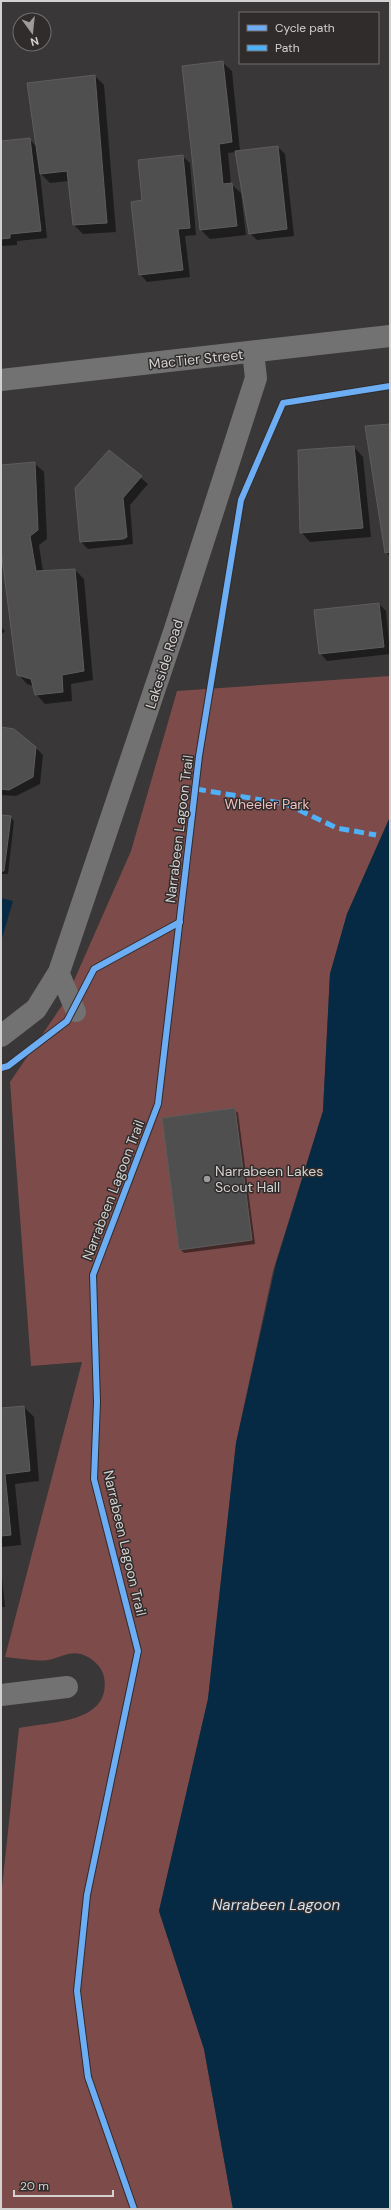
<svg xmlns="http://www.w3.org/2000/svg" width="391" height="2210" font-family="'DM Sans',sans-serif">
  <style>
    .green { fill: #7d4b4a }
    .water { fill: #062a44 }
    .shadow { fill: #0007 }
    .building { fill: #504f4f; stroke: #5e5c5c }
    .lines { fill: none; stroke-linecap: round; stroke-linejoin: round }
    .service { stroke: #727272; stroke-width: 20 }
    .minor { stroke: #727272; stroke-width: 22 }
    .tertiary { stroke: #727272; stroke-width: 22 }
    .quiet { stroke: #4fb1f8; stroke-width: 5; stroke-dasharray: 10 5; stroke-linecap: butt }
    .cycleway-casing { stroke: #302c2c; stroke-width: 8 }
    .cycleway { stroke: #6dadf4; stroke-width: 6 }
    .poi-dot { fill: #9e9b9b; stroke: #302c2c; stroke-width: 1.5 }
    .labels { text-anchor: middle; stroke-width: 3; stroke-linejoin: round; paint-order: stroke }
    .street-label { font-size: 14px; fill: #d4d1d1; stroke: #302c2c }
    .park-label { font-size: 14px; fill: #f0bfbc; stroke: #302c2c }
    .poi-label { font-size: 14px; fill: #d4d1d1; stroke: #302c2c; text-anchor: start }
    .water-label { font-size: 15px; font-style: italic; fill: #cfe1f1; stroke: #302c2c }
  </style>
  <rect width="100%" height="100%" fill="#393737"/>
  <!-- green -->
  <path class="green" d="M390 676V817L347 914 330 974 323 1111 273 1271 236 1443 208 1699 159 1911 204 2049 233 2209H1V1897L19 1728C51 1722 112 1723 104 1677 102 1666 91 1657 81 1654 69 1651 59 1658 48 1660 35 1662 19 1658 5 1657L82 1362 31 1366 10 1082 65 1001 131 851 177 691Z"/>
  <!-- water -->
  <g class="water">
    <polygon points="390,817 390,2209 233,2209 204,2049 159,1911 208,1699 236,1443 276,1264 323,1111 330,974 347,914"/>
    <polygon points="1,898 13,901 2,938 1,938"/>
  </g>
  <!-- shadow -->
  <g class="shadow">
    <polygon points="222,62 232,71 240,151 278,147 285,154 294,236 257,240 250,233 236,152 228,153 231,184 241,193 246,235 210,239 201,230"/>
    <polygon points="95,76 104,85 116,232 83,234 74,225 69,181 50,183 40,173 47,238 17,241 17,245 1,246 1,142 29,139 37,147"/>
    <polygon points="182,156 190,163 196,235 185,236 190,277 147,282 140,274 144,201"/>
    <polygon points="390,425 390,557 386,552"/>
    <polygon points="354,447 363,457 371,537 310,542 301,532"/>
    <polygon points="109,451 148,484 130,505 133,544 88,549 81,542 76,489"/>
    <polygon points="34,463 44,472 47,539 39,545 43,572 75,570 84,579 93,680 71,684 72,701 45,704 36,694 34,686 27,684 18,674 1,542 1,470"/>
    <polygon points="379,604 386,611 390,654 327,661 320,653"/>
    <polygon points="1,627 5,631 1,635"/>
    <polygon points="1,728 35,747 43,755 40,784 16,796 1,795"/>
    <polygon points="1,816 10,817 14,821 8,874 1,874"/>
    <polygon points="235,1110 238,1113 255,1244 184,1253 180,1249"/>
    <polygon points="24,1407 34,1417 39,1481 15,1484 21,1545 1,1547 1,1409"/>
    <polygon points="1,1567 5,1607 1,1607"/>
  </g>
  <!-- building -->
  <g class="building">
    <polygon points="223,61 232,142 219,144 223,184 232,183 237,226 200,230 182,66"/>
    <polygon points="95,75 107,223 73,225 67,171 40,174 27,83"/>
    <polygon points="30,138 41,231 10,234 10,238 1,239 1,141"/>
    <polygon points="278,146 287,229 249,234 235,151"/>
    <polygon points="183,155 190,228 178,229 183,270 139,275 131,202 142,200 138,160"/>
    <polygon points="390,424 390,552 385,553 365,426"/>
    <polygon points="354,446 363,528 300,533 298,450"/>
    <polygon points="109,450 142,476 123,498 127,537 123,539 80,542 75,488"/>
    <polygon points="35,462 38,530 30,536 36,571 75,569 84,671 62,675 63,692 35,695 31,679 17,675 1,550 1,465"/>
    <polygon points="379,603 384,647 319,654 314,610"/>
    <polygon points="1,727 14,729 36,747 33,777 9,790 1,789"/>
    <polygon points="1,815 11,816 4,871 1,871"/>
    <polygon points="235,1108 252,1240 179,1250 162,1118"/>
    <polygon points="24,1406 30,1471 5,1474 11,1535 1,1536 1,1408"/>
  </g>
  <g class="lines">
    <!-- service -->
    <polyline class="service" points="59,972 76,1012"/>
    <!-- minor -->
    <g class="minor">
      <polyline points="1,1036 36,1009 59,972 174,632 256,378 253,352"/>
      <polyline points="1,1695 67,1687"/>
    </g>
    <!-- tertiary -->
    <polyline class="tertiary" points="1,380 390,336"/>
    <!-- quiet -->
    <polyline class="quiet" points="196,789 286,804 337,828 376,835"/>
    <!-- cycleway casing -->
    <g class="cycleway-casing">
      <g id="cycleway">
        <polyline points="1,1068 8,1066 67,1021 94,969 180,922"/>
        <polyline points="134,2209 88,2077 77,1991 87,1895 138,1651 94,1479 97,1402 93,1275 158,1104 199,756 241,500 283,403 390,386"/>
      </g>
    </g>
    <!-- cycleway -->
    <use href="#cycleway" class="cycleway"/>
  </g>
  <!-- markers -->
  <circle class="poi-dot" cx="207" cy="1179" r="4"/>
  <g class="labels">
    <!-- street labels -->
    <g class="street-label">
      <text transform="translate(196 359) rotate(-6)" y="5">MacTier Street</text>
      <text transform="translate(164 664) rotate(-72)" y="5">Lakeside Road</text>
      <text transform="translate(179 829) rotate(-83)" y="5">Narrabeen Lagoon Trail</text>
      <text transform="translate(113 1190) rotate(-69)" y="5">Narrabeen Lagoon Trail</text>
      <text transform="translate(125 1543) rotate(77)" y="5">Narrabeen Lagoon Trail</text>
    </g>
    <!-- park labels -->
    <g class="park-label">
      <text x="267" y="809">Wheeler Park</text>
    </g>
    <!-- poi labels -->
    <g class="poi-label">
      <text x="215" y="1176">Narrabeen Lakes<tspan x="215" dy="16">Scout Hall</tspan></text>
    </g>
    <!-- water labels -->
    <g class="water-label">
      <text x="276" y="1910">Narrabeen Lagoon</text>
    </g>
  </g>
  <!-- border -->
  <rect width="391" height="2210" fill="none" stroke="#d4d1d1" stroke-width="4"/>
  <!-- legend -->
  <rect x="239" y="12" width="140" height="52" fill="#302c2c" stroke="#726e6e"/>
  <rect x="247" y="25" width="20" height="6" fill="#6dadf4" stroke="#726e6e"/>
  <text x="275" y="32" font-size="12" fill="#d4d1d1">Cycle path</text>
  <rect x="247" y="45" width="20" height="6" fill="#4fb1f8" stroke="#726e6e"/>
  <text x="275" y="52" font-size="12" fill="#d4d1d1">Path</text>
  <!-- north arrow -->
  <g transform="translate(32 32) rotate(165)"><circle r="19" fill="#302c2c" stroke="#726e6e"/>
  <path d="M0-3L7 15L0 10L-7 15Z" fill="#9e9b9b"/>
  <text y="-6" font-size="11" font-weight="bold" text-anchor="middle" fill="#d4d1d1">N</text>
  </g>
  <!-- scale -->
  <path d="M14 2190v6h99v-6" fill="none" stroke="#d4d1d1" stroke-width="2"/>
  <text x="20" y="2190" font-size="12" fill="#d4d1d1" stroke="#302c2c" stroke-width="3" paint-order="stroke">20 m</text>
</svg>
